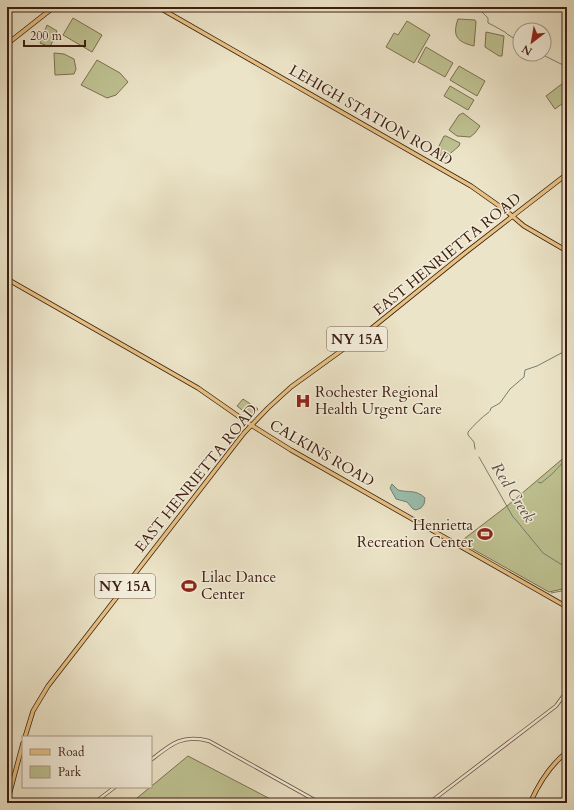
<svg xmlns="http://www.w3.org/2000/svg" width="574" height="810" font-family="Cardo,serif">
  <style>
    .green { fill: #bec292; stroke: #7e7051 }
    .water { fill: #9abfaf; stroke: #757f6f }
    .lines { fill: none; stroke-linecap: round; stroke-linejoin: round }
    .stream { stroke: #757f6f; stroke-width: 1 }
    .minor-casing { stroke: #69503e; stroke-width: 4 }
    .major-casing { stroke: #3d1e10; stroke-width: 5 }
    .highway-casing { stroke: #3d1e10; stroke-width: 5.5 }
    .minor { stroke: #f3eddb; stroke-width: 2.5 }
    .major { stroke: #e6c284; stroke-width: 3.5 }
    .highway { stroke: #e6c284; stroke-width: 4 }
    .labels { text-anchor: middle; stroke-width: 3; stroke-linejoin: round; paint-order: stroke }
    .shield { fill: #f3eddb; stroke: #745c4d; stroke-width: 1 }
    .shield-label { font-size: 14px; font-weight: bold; fill: #3d1e10 }
    .street-label { font-size: 15px; fill: #3d1e10; stroke: #f3eddb }
    .poi-label { font-size: 15px; fill: #3d1e10; stroke: #f3eddb; text-anchor: start }
    .water-label { font-size: 16px; font-style: italic; fill: #594e40; stroke: #f3eddb }
  </style>
  <rect width="100%" height="100%" fill="#ece4c8"/>
  <filter id="stains"><feTurbulence type="fractalNoise" baseFrequency=".005" numOctaves="4"/><feColorMatrix values="0 0 0 0 .2 0 0 0 0 .09 0 0 0 0 .02 0 0 0 .5 -.17"/></filter>
  <radialGradient id="worn" r=".72"><stop offset=".6" stop-color="#630" stop-opacity="0"/><stop offset="1" stop-color="#630" stop-opacity=".3"/></radialGradient>
  <!-- green -->
  <g class="green">
    <polygon points="73,18 102,35 92,52 63,35"/>
    <path d="M458 19 475 20 476 22 474 46C457 42 452 36 458 19Z"/>
    <polygon points="407,21 430,35 414,63 386,47 394,33 398,35"/>
    <polygon points="47,25 57,31 50,47 40,43"/>
    <polygon points="486,32 504,36 502,56 499,56 485,47"/>
    <polygon points="426,47 453,63 445,77 418,62"/>
    <polygon points="54,53 64,54 74,59 76,69 74,74 55,75"/>
    <polygon points="97,60 120,73 128,82 116,95 107,98 81,85"/>
    <polygon points="459,66 485,81 477,96 450,80"/>
    <polygon points="567,80 567,100 555,109 546,96"/>
    <polygon points="450,86 474,100 468,110 444,96"/>
    <polygon points="463,113 480,126 475,133 470,137 457,136 449,130 459,115"/>
    <polygon points="444,136 446,136 460,143 459,146 445,158 436,152"/>
    <polygon points="243,399 258,409 251,417 237,406"/>
    <polygon points="567,455 567,588 549,592 460,542 507,506"/>
    <polygon points="188,756 278,803 131,803"/>
  </g>
  <!-- water -->
  <path class="water" d="M392 484 398 490C408 493 416 489 425 498L424 504 421 508 416 510 413 509 407 502 396 499 390 488Z"/>
  <g class="lines">
    <!-- stream -->
    <g class="stream">
      <path d="M477 7 488 18V23C495 26 499 29 505 32L507 34 520 42"/>
      <polyline points="541,54 567,67"/>
      <polyline points="490,411 491,408 500,403 510,389 524,377 525,370 537,366 567,350"/>
      <path d="M475 449 474 442 468 435V432C474 425 481 418 489 412"/>
      <polyline points="479,457 513,517 516,520 543,553 567,568"/>
      <path d="M538 482 541 483C546 479 550 476 554 472 559 467 561 463 567 460"/>
      <polyline points="551,593 567,590"/>
    </g>
    <!-- minor casing -->
    <g class="minor-casing">
      <g id="minor">
        <path d="M151 760C171 744 182 734 209 741L320 803"/>
        <polyline points="94,803 115,787"/>
        <polyline points="429,803 556,706 567,691"/>
      </g>
    </g>
    <!-- major casing -->
    <g class="major-casing">
      <g id="major">
        <polyline points="158,7 471,186 505,210 524,226 567,251"/>
        <polyline points="7,44 54,7"/>
        <polyline points="7,279 198,388 251,425 291,450 567,607"/>
        <polyline points="25,737 33,711 48,686 244,433 268,408 291,387 367,332 465,253 567,174"/>
        <polyline points="7,803 23,743"/>
        <path d="M530 803C539 783 550 765 567 752"/>
      </g>
    </g>
    <!-- highway casing -->
    <g class="highway-casing">
      <polyline id="highway" points="549,803 567,801"/>
    </g>
    <!-- minor -->
    <use href="#minor" class="minor"/>
    <!-- major -->
    <use href="#major" class="major"/>
    <!-- highway -->
    <use href="#highway" class="highway"/>
  </g>
  <!-- icons -->
  <defs>
    <g id="hospital-bare" transform="scale(1.2)"><path d="M-5-5h3v3.5h4V-5h3V5h-3V1.5h-4V5h-3Z" fill="#8f2418" stroke="#f3eddb" stroke-width="2.5" paint-order="stroke"/></g>
    <g id="stadium-bare" transform="scale(1.2)"><path d="M0-5a6.5 5 0 1 0 0 10a6.5 5 0 1 0 0-10ZM-3.5-1.8h7v3.6h-7Z" fill="#8f2418" stroke="#f3eddb" stroke-width="2.5" paint-order="stroke"/></g>
  </defs>
  <g fill-rule="evenodd">
    <use href="#hospital-bare" x="303" y="401"/>
    <use href="#stadium-bare" x="485" y="534"/>
    <use href="#stadium-bare" x="189" y="586"/>
  </g>
  <g class="labels">
    <!-- shield labels -->
    <g class="shield">
      <rect x="327" y="327" width="60" height="24" rx="3"/>
      <rect x="95" y="574" width="60" height="24" rx="3"/>
    </g>
    <g class="shield-label">
      <text x="357" y="344">NY 15A</text>
      <text x="125" y="591">NY 15A</text>
    </g>
    <!-- street labels -->
    <g class="street-label">
      <text transform="translate(371 115) rotate(30)" y="5">LEHIGH STATION ROAD</text>
      <text transform="translate(447 254) rotate(-39)" y="5">EAST HENRIETTA ROAD</text>
      <text transform="translate(322 453) rotate(30)" y="5">CALKINS ROAD</text>
      <text transform="translate(196 478) rotate(-51)" y="5">EAST HENRIETTA ROAD</text>
    </g>
    <!-- poi labels -->
    <g class="poi-label">
      <text x="315" y="397">Rochester Regional<tspan x="315" dy="17">Health Urgent Care</tspan></text>
      <text x="473" y="530" text-anchor="end">Henrietta<tspan x="473" dy="17">Recreation Center</tspan></text>
      <text x="201" y="582">Lilac Dance<tspan x="201" dy="17">Center</tspan></text>
    </g>
    <!-- water labels -->
    <g class="water-label">
      <text transform="translate(514 492) rotate(58)" y="6">Red Creek</text>
    </g>
  </g>
  <!-- margin -->
  <rect width="574" height="810" fill="none" stroke="#ece4c8" stroke-width="24"/>
  <rect x="8" y="8" width="558" height="794" fill="none" stroke="#3d1e10" stroke-width="2"/>
  <rect x="12" y="12" width="550" height="786" fill="none" stroke="#3d1e10"/>
  <!-- legend -->
  <rect x="22" y="736" width="130" height="52" fill="#f3eddb" stroke="#aa9a8a"/>
  <rect x="30" y="749" width="20" height="6" fill="#e6c284" stroke="#aa9a8a"/>
  <text x="58" y="756" font-size="12" fill="#3d1e10">Road</text>
  <rect x="30" y="766" width="20" height="12" fill="#bec292" stroke="#aa9a8a"/>
  <text x="58" y="776" font-size="12" fill="#3d1e10">Park</text>
  <!-- north arrow -->
  <g transform="translate(532 42) rotate(211)"><circle r="19" fill="#f3eddb" stroke="#aa9a8a"/>
  <path d="M0-3L7 15L0 10L-7 15Z" fill="#8f2418"/>
  <text y="-6" font-size="11" font-weight="bold" text-anchor="middle" fill="#3d1e10">N</text>
  </g>
  <!-- scale -->
  <path d="M24 40v6h61v-6" fill="none" stroke="#3d1e10" stroke-width="2"/>
  <text x="30" y="40" font-size="12" fill="#3d1e10" stroke="#f3eddb" stroke-width="3" paint-order="stroke">200 m</text>
  <rect width="100%" height="100%" filter="url(#stains)"/>
  <rect width="100%" height="100%" fill="url(#worn)"/>
</svg>
